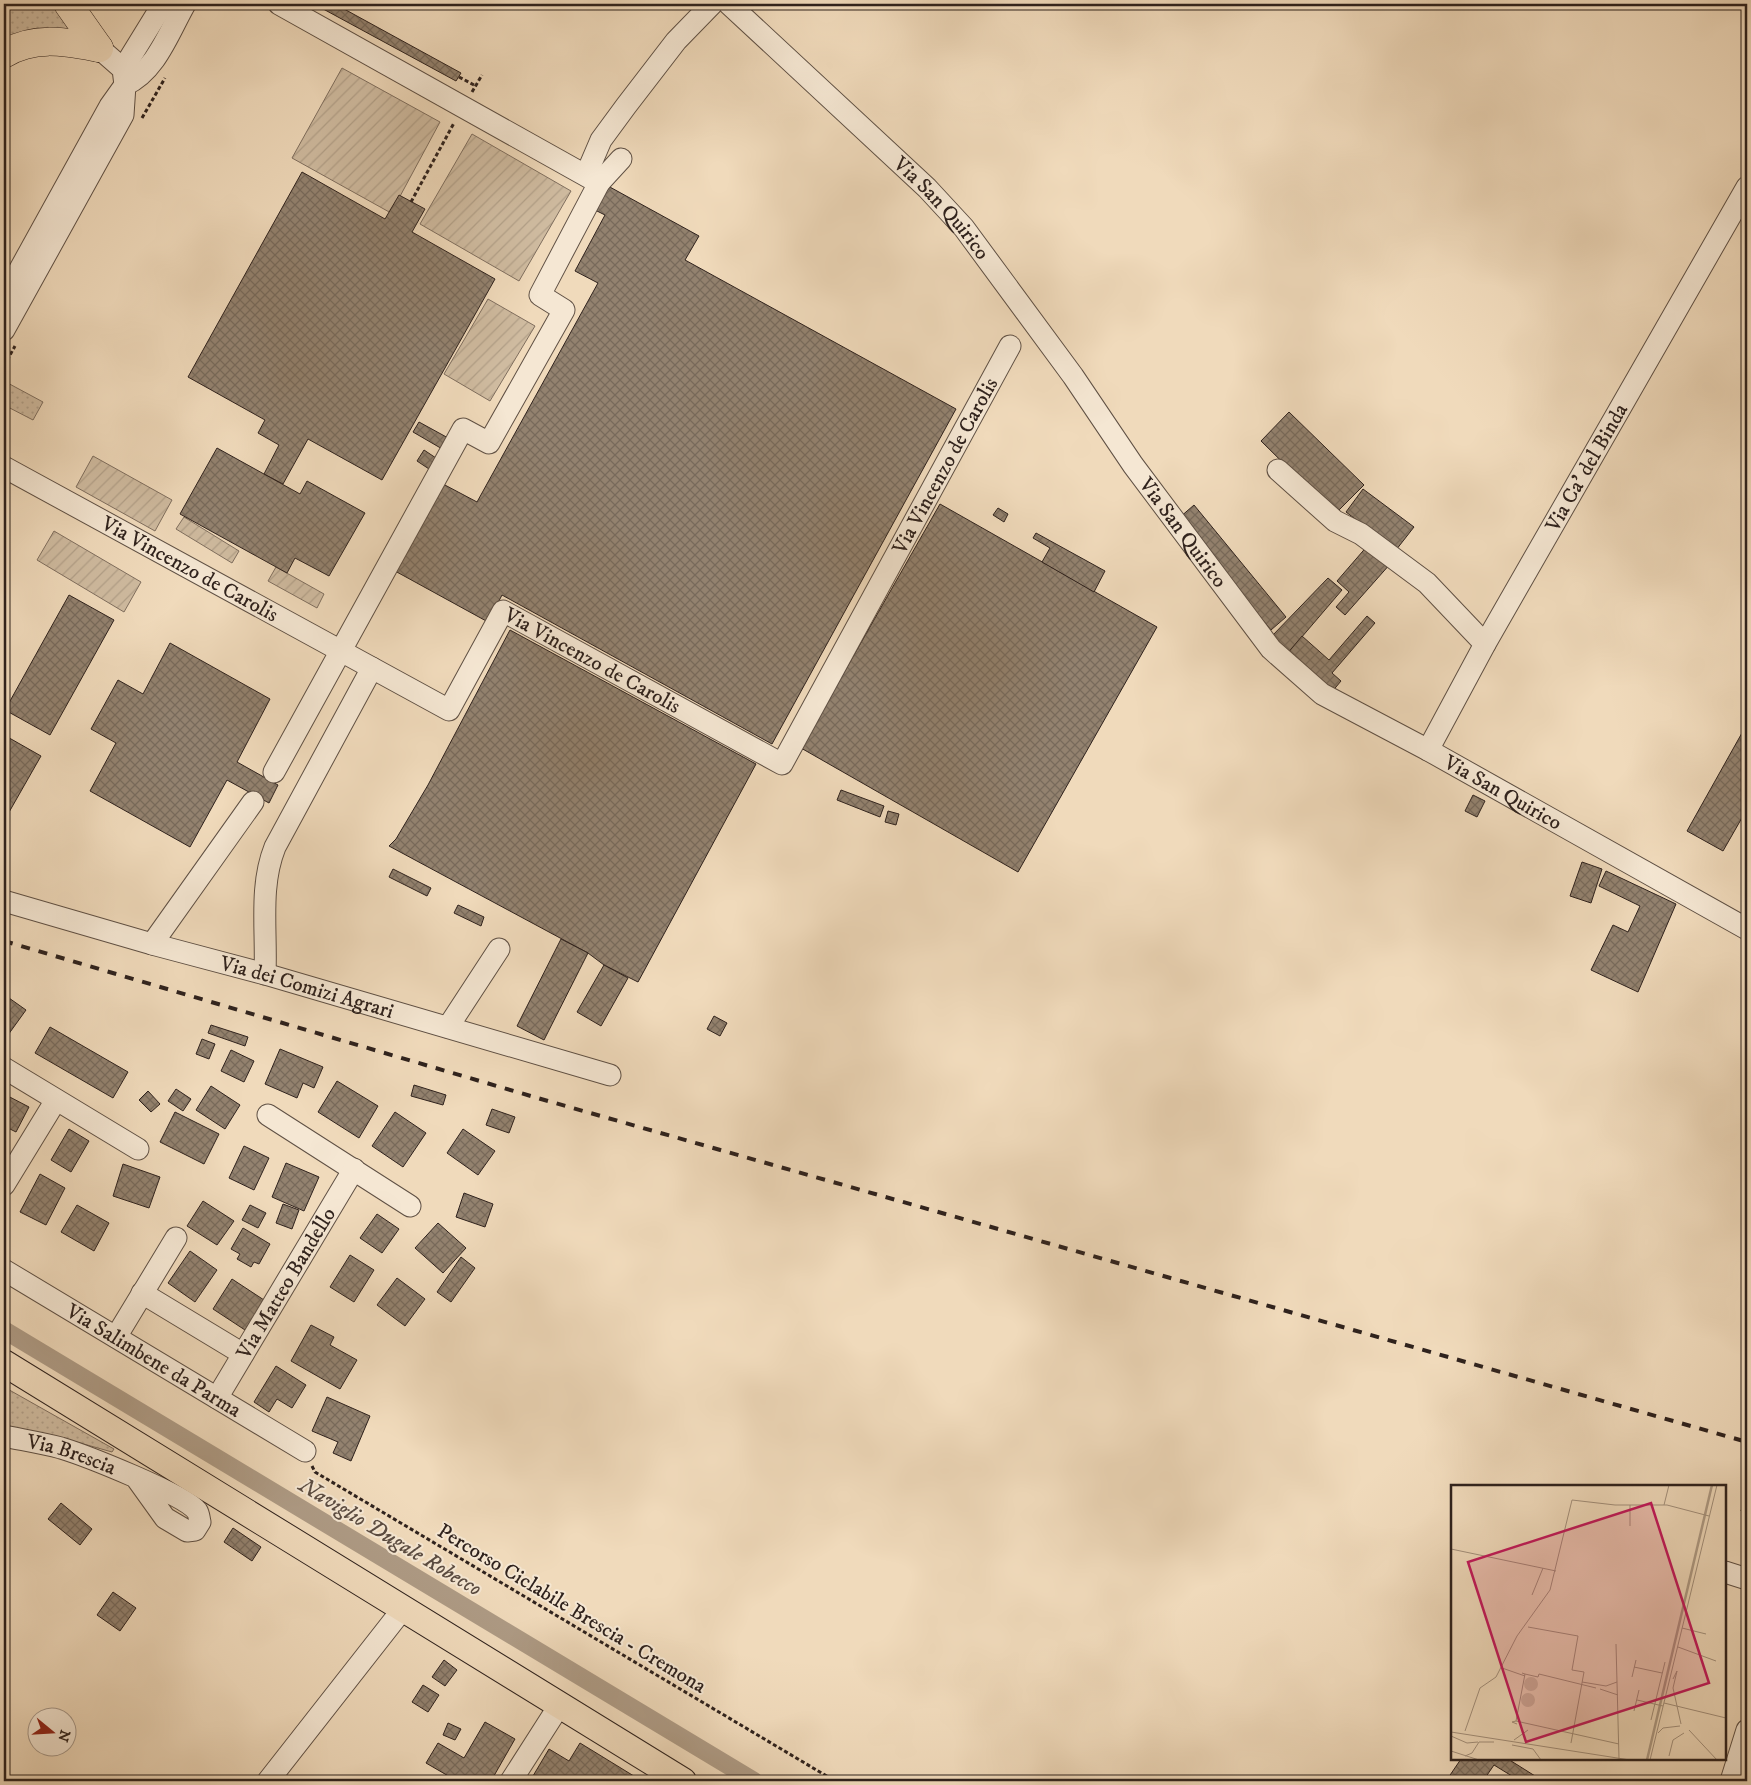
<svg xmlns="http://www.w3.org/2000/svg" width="1751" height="1785" font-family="'IM FELL DW Pica',serif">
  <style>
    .grass { fill: url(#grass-dots); stroke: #7f6e5e }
    .garden { fill: url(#garden-furrows); stroke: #7f6e5e }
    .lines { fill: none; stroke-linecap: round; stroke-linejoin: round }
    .canal { stroke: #ae9b85; stroke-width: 18 }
    .building { fill: url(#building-cross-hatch); stroke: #2f221d }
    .minor-casing { stroke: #5f5044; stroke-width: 23 }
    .major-casing { stroke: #2f221d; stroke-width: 28 }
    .highway-casing { stroke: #2f221d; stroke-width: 29 }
    .path { stroke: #2f221d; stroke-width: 3; stroke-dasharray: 4 2.5; stroke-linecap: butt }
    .minor { stroke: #f5e7d3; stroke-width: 21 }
    .major { stroke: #f0dabb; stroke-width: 26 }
    .highway { stroke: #f0dabb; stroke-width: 28 }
    .rail { stroke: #2f221d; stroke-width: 4; stroke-dasharray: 9 9; stroke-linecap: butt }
    .labels { text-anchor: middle; stroke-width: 4; stroke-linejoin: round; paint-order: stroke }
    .street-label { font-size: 21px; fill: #2f221d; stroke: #f5e7d3 }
    .water-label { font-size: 22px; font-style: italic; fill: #5b4c41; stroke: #f5e7d3 }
    .inset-river { fill: none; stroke: #ae9b85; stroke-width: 2.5 }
    .inset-road { fill: none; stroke: #a3907c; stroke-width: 1 }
    .view { fill: #c2185b; fill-opacity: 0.15; stroke: #c2185b; stroke-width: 2.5 }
    .inset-edge { fill: none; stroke: #2f221d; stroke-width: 2.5 }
  </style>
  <defs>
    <pattern id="grass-dots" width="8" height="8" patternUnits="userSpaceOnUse" patternTransform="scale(1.25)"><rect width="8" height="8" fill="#cfbba0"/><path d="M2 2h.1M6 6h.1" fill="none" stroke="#b2a089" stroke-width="1.8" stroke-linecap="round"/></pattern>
    <pattern id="garden-furrows" width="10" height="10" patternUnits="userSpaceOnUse" patternTransform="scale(1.25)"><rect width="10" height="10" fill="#cfbba0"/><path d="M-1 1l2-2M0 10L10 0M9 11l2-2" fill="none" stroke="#b2a089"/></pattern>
    <pattern id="building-cross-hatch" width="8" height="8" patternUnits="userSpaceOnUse" patternTransform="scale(1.25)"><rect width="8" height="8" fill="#93826f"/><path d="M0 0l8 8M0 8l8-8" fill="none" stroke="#786a5b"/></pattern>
  </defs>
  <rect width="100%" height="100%" fill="#f0dabb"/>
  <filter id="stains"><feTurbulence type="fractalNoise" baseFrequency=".004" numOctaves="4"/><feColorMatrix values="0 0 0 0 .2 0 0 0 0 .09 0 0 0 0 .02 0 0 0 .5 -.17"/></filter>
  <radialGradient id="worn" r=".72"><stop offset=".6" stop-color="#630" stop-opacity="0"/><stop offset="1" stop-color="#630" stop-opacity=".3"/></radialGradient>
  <!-- grass -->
  <g class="grass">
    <polygon points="4,4 64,4 88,38 4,45"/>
    <polygon points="4,381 43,402 33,420 4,405"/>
    <polygon points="4,1387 114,1449 112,1452 66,1439 4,1426"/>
  </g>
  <!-- garden -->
  <g class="garden">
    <polygon points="342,68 440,122 391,213 292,158"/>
    <polygon points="472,134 571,191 519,281 420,224"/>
    <polygon points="488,299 535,326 490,401 444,374"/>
    <polygon points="93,456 172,500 155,531 76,487"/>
    <polygon points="184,517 239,551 232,563 176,529"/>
    <polygon points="54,531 141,582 124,612 37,560"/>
    <polygon points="276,567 324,594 317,608 268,581"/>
  </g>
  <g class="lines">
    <!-- canal -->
    <polyline class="canal" points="4,1330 754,1781"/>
  </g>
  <!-- building -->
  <g class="building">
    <polygon points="314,4 335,4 461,73 456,81"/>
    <polygon points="302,172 385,219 399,195 425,209 412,232 495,279 382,480 308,439 283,484 264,474 279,445 258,433 265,420 188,377"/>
    <polygon points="608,186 699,236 685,260 956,409 772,744 502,595 488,622 395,571 443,484 477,502 598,283 575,271 605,215 595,210"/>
    <polygon points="1289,412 1364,485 1335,514 1261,441"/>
    <polygon points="419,422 450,439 444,450 413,432"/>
    <polygon points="217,448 300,494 307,481 365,513 329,576 295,558 287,573 180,514"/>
    <polygon points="424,450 436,458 429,469 417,461"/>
    <polygon points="1363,489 1414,527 1396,550 1346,512"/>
    <polygon points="940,504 1157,627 1018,872 801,748"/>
    <polygon points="1194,505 1286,617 1271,630 1179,518"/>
    <polygon points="998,508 1008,514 1004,522 993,515"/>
    <polygon points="1036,533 1105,571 1094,592 1042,562 1050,548 1033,538"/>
    <polygon points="1369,544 1391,563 1345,615 1336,607 1349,592 1337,581"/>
    <polygon points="1328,578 1342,590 1289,652 1272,636"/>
    <polygon points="69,595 114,620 50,735 5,710"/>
    <polygon points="1367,616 1375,623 1332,673 1341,681 1331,693 1287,654 1302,636 1329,660"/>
    <polygon points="510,630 756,764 638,982 604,965 588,953 389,846 396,839 428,785"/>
    <polygon points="170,643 270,699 237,762 278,785 269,803 227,780 190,847 90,791 116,743 91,729 118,680 143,694"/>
    <polygon points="1747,724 1747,809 1723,851 1687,831"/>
    <polygon points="4,735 41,756 4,821"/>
    <polygon points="841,790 884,806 880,817 837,800"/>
    <polygon points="1473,795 1485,801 1477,817 1465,811"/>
    <polygon points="888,811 899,814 896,825 885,822"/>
    <polygon points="1582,862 1602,869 1591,903 1570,896"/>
    <polygon points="393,869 431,888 427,896 389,877"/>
    <polygon points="1606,871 1676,904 1638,992 1591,970 1613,925 1628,932 1640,906 1599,886"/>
    <polygon points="458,905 484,917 481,926 454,913"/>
    <polygon points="561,939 588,953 544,1040 517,1026"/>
    <polygon points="604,965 628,978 601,1026 577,1012"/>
    <polygon points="9,998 26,1010 8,1035 4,1032 4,1006"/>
    <polygon points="714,1016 727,1023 720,1036 707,1029"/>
    <polygon points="211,1025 248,1037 245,1046 208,1033"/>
    <polygon points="50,1027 128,1072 113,1098 35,1053"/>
    <polygon points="202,1039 215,1044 209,1059 196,1054"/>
    <polygon points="280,1049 323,1067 314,1088 303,1083 297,1098 265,1084"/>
    <polygon points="231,1050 254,1061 244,1082 221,1071"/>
    <polygon points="337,1081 378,1106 359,1138 318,1112"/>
    <polygon points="414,1085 446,1095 443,1105 411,1096"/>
    <polygon points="211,1086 240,1105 225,1129 196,1110"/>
    <polygon points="176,1089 191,1099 183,1111 168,1101"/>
    <polygon points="148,1091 160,1104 151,1112 139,1100"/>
    <polygon points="4,1094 29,1107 16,1132 4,1126"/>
    <polygon points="492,1109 515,1117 509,1133 486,1125"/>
    <polygon points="175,1112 219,1134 204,1164 160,1142"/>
    <polygon points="395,1112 426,1133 403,1167 372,1146"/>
    <polygon points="69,1129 89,1141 71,1172 51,1160"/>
    <polygon points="463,1129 495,1151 478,1175 447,1153"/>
    <polygon points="244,1146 269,1158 254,1190 229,1178"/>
    <polygon points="286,1163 319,1177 304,1211 272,1197"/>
    <polygon points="123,1164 160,1177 149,1208 113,1196"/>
    <polygon points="40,1174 65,1188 46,1225 20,1212"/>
    <polygon points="464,1193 493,1204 485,1227 456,1217"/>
    <polygon points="203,1201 234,1221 217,1245 187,1226"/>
    <polygon points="283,1204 299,1210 292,1229 276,1223"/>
    <polygon points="77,1205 109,1223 94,1251 61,1232"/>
    <polygon points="250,1205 266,1213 258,1228 242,1220"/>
    <polygon points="377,1214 399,1229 382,1253 360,1238"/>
    <polygon points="438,1223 466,1248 443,1273 415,1248"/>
    <polygon points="243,1228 270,1244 259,1264 254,1262 251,1267 237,1259 240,1254 231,1249"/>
    <polygon points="190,1251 217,1270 195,1302 168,1283"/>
    <polygon points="350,1255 374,1270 354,1302 330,1287"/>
    <polygon points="461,1257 475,1268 451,1302 437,1292"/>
    <polygon points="397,1278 425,1299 405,1326 377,1305"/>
    <polygon points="232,1279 264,1300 245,1330 213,1309"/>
    <polygon points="311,1325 334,1337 330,1345 357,1360 340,1389 291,1361"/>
    <polygon points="276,1366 306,1385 292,1408 277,1399 269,1412 254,1402"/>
    <polygon points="327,1397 370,1416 351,1461 333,1453 338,1442 312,1431"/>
    <polygon points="61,1503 92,1529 80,1545 48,1519"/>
    <polygon points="1743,1504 1747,1505 1747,1513 1741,1511"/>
    <polygon points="233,1528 261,1547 252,1561 224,1542"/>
    <polygon points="113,1592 136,1608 120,1631 97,1615"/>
    <polygon points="444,1660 457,1670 445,1686 432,1677"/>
    <polygon points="423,1685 439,1695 428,1712 412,1702"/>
    <polygon points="485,1722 515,1739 491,1781 457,1781 426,1763 438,1743 464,1758"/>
    <polygon points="448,1723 461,1729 455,1740 443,1735"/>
    <polygon points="580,1743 642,1781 530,1781 549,1749 569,1761"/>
    <polygon points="1461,1759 1508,1759 1543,1781 1520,1781 1494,1765 1483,1781 1446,1781"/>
  </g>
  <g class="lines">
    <!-- minor casing -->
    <g class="minor-casing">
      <g id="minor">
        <polyline points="279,4 599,183 621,159"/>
        <path id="s1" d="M729 4 927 188 964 228 1073 376 1133 465 1271 649 1322 694 1428 750 1747 929"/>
        <polyline points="123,69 163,4"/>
        <path d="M125 85C156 71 169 32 185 4"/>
        <polyline points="586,175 601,140 626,106 676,41 712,4"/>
        <polyline points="4,298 110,106 125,85"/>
        <polyline points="4,330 123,115 125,85 123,69 99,48"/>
        <path id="s2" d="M4 467 449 710 503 611 782 764 1010 346"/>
        <polyline points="1278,470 1335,521 1361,534 1427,583 1485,644"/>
        <path id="s3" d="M1428 750 1485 644 1747 187"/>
        <polyline points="274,772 463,429 489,443 564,310 540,295 599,183"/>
        <path id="s4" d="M4 901 152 944 265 974 610 1075"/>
        <polyline points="152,944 253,802"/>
        <path d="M265 974C267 931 259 887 275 847L372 668"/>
        <polyline points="448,1027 499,949"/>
        <polyline points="4,1068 138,1149"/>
        <polyline points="268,1115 410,1206"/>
        <polyline points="4,1185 56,1100"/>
        <path id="s5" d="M4 1270 305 1451"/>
        <polyline points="142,1293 243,1354"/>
        <polyline points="116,1337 176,1238"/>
        <path id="s6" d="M217 1398 354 1169"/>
        <path id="s7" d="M4 1436C23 1440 42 1443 61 1448 84 1455 184 1494 197 1511 199 1514 199 1518 200 1522L195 1530 187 1531 165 1518 137 1479"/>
        <polyline points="1725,1572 1747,1579"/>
        <polyline points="268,1781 402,1610"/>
        <polyline points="511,1781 559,1706"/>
        <polyline points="1731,1781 1747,1730"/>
      </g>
    </g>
    <!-- major casing -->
    <g class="major-casing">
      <polyline id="major" points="4,1363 683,1781"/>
    </g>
    <!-- highway casing -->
    <g class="highway-casing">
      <g id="highway">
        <polyline points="68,4 99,48"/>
        <path d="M4 54C34 35 66 42 99 48"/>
      </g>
    </g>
    <!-- path -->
    <g class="path">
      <polyline points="459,77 476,86"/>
      <polyline points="472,92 482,75"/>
      <polyline points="142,118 165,78"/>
      <polyline points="411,202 454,123"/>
      <polyline points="4,366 15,346"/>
      <polyline points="312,1466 315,1472 835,1781"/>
    </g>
    <!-- minor -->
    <use href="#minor" class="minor"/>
    <!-- major -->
    <use href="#major" class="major"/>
    <!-- highway -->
    <use href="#highway" class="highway"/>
    <!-- rail -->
    <polyline class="rail" points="4,941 541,1099 1747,1442"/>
  </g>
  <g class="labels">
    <!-- street labels -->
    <g class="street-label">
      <text dy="7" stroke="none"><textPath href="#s1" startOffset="295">Via San Quirico</textPath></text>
      <text dy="7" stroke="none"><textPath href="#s2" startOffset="1278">Via Vincenzo de Carolis</textPath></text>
      <text dy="7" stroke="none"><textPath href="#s3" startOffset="324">Via Ca' del Binda</textPath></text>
      <text dy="7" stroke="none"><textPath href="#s1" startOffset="700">Via San Quirico</textPath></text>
      <text dy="7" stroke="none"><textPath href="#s2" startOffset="212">Via Vincenzo de Carolis</textPath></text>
      <text dy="7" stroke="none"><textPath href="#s2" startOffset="722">Via Vincenzo de Carolis</textPath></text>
      <text dy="7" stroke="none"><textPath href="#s1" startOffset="1120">Via San Quirico</textPath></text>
      <text dy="7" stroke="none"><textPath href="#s4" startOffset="315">Via dei Comizi Agrari</textPath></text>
      <text dy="7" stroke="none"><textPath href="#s6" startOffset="134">Via Matteo Bandello</textPath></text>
      <text dy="7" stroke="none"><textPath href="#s5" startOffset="175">Via Salimbene da Parma</textPath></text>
      <text dy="7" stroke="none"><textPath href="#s7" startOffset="70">Via Brescia</textPath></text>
      <text transform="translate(572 1608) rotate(31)" y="7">Percorso Ciclabile Brescia - Cremona</text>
    </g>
    <!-- water labels -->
    <g class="water-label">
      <text transform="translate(391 1536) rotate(31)" y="8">Naviglio Dugale Robecco</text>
    </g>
  </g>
  <!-- overview -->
  <g transform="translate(1451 1485)">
    <rect width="275" height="275" fill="#f0dabb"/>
    <path d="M73 199a7 7 0 1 1 14 0a7 7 0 1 1-14 0ZM70 215a7 7 0 1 1 14 0a7 7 0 1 1-14 0Z" fill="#cfbba0"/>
    <path class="inset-river" d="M196 275 261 0"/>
    <path class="inset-road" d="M179 20V41M213 20 218 0M0 64 105 86M81 110 92 83M77 142 127 151 121 185 133 187 120 258M231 143 255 149M165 159 168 274M227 162 265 176M183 182 211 188M51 183 74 191M74 189 87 192 88 189 145 203M181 192 185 175M222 194 226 186 222 203 230 239M131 197 155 201 166 197M149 204 167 210M186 215 212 221M213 218 275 233M183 226 188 205M200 235 214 177M65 236 168 259M66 239 61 237 65 236 74 189 71 188M238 245 266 275M14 246 29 203 45 192 66 151 99 105 121 15 164 20H216L258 31M0 247 179 275M207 248 212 243 229 241M0 251 16 258 27 257M63 255 77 245M61 260 82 264 90 275M0 266 28 275M14 271 21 268 28 257H43M218 271 222 255 233 248M199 275 266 0"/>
    <path class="view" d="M200 18 258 198 75 257 17 77Z"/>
    <rect width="275" height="275" class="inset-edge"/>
  </g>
  <!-- margin -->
  <rect width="1751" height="1785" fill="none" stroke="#f0dabb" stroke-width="20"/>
  <rect x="5" y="5" width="1741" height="1775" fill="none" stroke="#2f221d" stroke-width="2.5"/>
  <rect x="10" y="10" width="1731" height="1765" fill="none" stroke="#2f221d"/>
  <!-- north arrow -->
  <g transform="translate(52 1732) rotate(108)"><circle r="24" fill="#f5e7d3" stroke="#a6988a"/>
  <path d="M0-4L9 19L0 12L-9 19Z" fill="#8f2418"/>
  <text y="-8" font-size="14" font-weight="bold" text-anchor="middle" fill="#2f221d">N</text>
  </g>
  <rect width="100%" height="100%" filter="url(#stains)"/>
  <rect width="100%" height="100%" fill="url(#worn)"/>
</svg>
